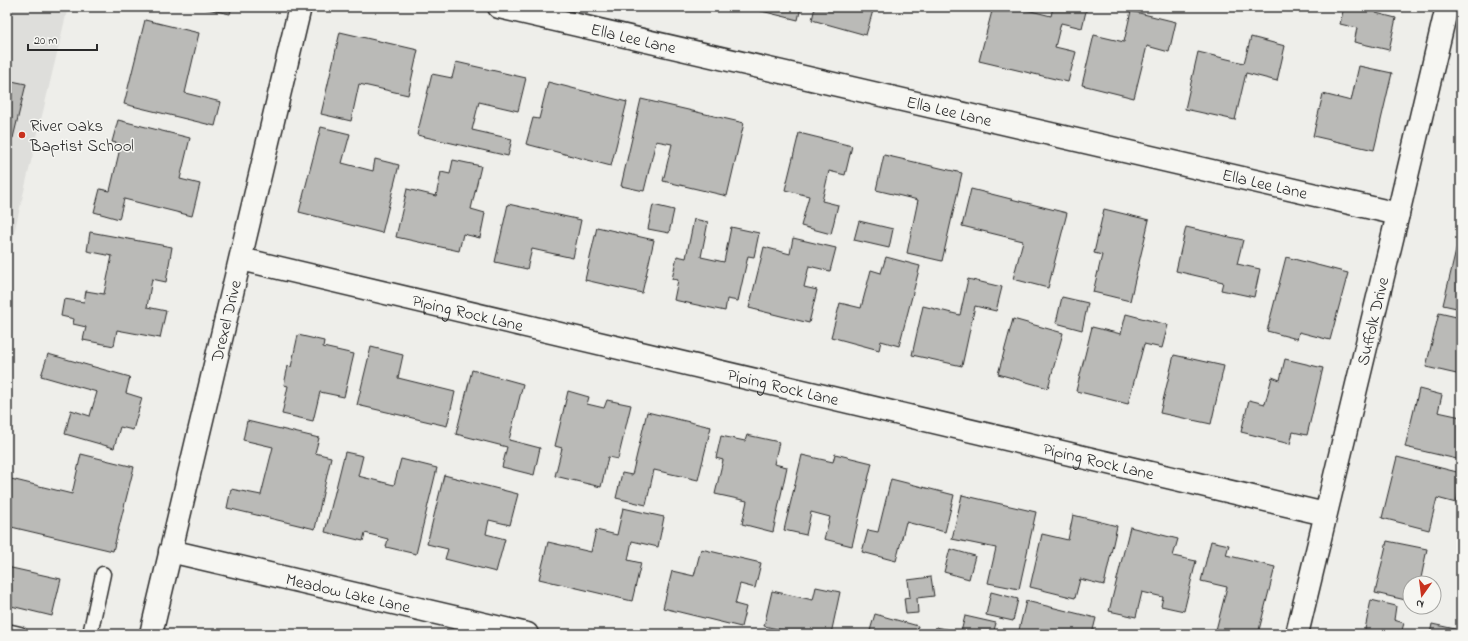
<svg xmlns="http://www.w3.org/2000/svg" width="1468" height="641" font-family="'Indie Flower',sans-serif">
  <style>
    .built { fill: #dededb }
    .building { fill: #babab7; stroke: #2b2b2b }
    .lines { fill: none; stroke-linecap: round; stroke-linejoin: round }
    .lane-casing { stroke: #2b2b2b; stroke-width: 17 }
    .street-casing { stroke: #2b2b2b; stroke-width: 25 }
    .secondary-casing { stroke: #2b2b2b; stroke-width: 25 }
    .lane { stroke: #f6f6f2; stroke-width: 14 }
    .street { stroke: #f6f6f2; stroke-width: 22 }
    .secondary { stroke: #f6f6f2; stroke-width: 22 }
    .poi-dot { fill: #c8321e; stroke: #f6f6f2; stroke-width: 1.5 }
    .labels { text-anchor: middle; stroke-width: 3; stroke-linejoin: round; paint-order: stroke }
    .street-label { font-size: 17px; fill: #2b2b2b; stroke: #f6f6f2 }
    .poi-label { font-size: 17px; fill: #2b2b2b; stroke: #f6f6f2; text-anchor: start }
  </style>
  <rect width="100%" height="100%" fill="#eeeeea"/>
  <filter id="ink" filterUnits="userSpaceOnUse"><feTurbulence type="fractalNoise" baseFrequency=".025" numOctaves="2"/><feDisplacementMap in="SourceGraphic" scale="8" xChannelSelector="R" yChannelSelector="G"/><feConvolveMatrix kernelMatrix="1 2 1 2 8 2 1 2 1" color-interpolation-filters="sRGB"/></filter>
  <g filter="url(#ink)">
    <!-- built -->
    <polygon class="built" points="7,7 68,7 7,262"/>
    <!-- building -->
    <g class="building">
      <polygon points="198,7 232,7 230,14"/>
      <polygon points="745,7 801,7 798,20"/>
      <polygon points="815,7 874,7 866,35 812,20"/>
      <polygon points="993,7 1015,7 1051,16 1053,7 1087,7 1082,28 1061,23 1055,47 1076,52 1068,82 979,61"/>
      <polygon points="1344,7 1377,7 1376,13 1396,18 1389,50 1354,42 1357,28 1340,24"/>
      <polygon points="1131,11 1176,22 1169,52 1147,46 1134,98 1082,85 1094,35 1124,42"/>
      <polygon points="145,20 199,33 185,93 221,102 215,126 124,104"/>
      <polygon points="340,32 418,50 408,95 359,84 351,121 321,114"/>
      <polygon points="1251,37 1285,46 1277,81 1246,73 1235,120 1185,109 1198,52 1244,63"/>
      <polygon points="456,62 526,78 518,111 479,102 472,130 512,139 508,156 417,135 432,74 452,78"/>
      <polygon points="1359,66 1392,73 1374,150 1313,136 1323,94 1351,101"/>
      <polygon points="7,80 26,84 13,138 7,136"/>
      <polygon points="548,82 627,102 611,166 526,144 533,118 539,119"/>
      <polygon points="641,99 744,123 727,196 663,181 672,144 656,141 644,191 621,186"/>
      <polygon points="118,120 190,138 180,179 200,184 192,216 124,199 119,219 94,212 100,189 110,191 121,144 112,142"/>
      <polygon points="321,127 350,134 342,163 373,171 375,159 399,165 382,233 299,212"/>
      <polygon points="799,133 852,146 845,175 829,171 822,201 838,205 831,234 801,226 809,196 785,190"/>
      <polygon points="884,155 962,173 942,261 907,253 918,200 876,190"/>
      <polygon points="453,160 481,166 471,209 485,213 480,238 463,234 459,251 396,237 407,189 436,196 441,172 450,174"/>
      <polygon points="971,189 1067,213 1048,288 1013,279 1023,241 962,226"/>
      <polygon points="508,204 581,220 573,258 532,249 527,269 495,262"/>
      <polygon points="653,205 674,210 669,233 648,229"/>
      <polygon points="1104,209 1149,220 1130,301 1093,292 1102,255 1094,253"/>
      <polygon points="694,219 708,222 701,257 724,262 731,227 759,233 754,257 748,256 738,301 727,299 725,311 674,300 678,280 672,279 677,256 686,258"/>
      <polygon points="859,221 893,229 889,248 854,240"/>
      <polygon points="597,227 654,240 642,293 585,280"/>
      <polygon points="1186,227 1243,240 1237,264 1260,269 1254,297 1221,290 1223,282 1176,271"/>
      <polygon points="90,232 172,247 166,282 152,279 147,307 166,311 160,338 117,330 114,346 83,340 86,327 73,324 74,319 61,316 64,299 84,302 86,291 104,294 112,256 87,251"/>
      <polygon points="793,238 836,248 830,271 809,266 804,287 817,290 809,323 749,308 764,247 790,254"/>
      <polygon points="1459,238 1461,238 1461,309 1443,305"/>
      <polygon points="886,257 920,266 899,346 881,341 879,350 831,337 840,303 861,308 871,270 881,273"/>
      <polygon points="1286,257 1348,273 1330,340 1299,332 1297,339 1267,331"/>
      <polygon points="968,279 1002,287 996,311 975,306 962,366 912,355 923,306 960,315"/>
      <polygon points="1062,297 1088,303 1082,330 1056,323"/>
      <polygon points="1439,313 1461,318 1461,375 1426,367"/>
      <polygon points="1126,314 1168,325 1162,348 1144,344 1128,404 1076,391 1092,327 1121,334"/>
      <polygon points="1013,319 1063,333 1048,388 998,374"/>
      <polygon points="298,335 324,341 323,347 354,354 344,397 320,392 313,421 282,414 288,386 284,385 288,366 291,367"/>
      <polygon points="371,347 403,355 398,378 455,392 447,426 357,405"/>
      <polygon points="48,354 130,377 126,393 142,398 133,430 120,427 114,448 65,434 71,410 90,416 97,392 41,376"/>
      <polygon points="1174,355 1224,366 1211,424 1160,413"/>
      <polygon points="1285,359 1323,368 1307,435 1293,432 1290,444 1241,432 1249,400 1265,404 1272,377 1280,380"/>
      <polygon points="472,370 523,384 509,440 540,448 534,475 502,467 507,447 456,434"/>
      <polygon points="1419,389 1442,395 1438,412 1461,417 1461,460 1405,447"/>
      <polygon points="568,391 589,397 587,404 604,408 607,400 631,405 618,459 608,457 601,487 555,476 562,448 555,446"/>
      <polygon points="647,412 711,427 698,480 654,470 646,505 616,498 622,473 632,475"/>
      <polygon points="247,421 319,438 315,453 331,457 315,529 227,508 231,489 261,495 273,447 243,440"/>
      <polygon points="747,435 779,442 774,464 787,467 773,532 742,524 747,501 715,494 723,460 716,458 721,436 745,441"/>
      <polygon points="345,452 363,456 358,476 394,485 401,459 437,468 416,554 386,547 388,539 365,533 363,541 325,532"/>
      <polygon points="81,454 134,467 113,551 7,526 7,478 72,494"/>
      <polygon points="835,454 872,463 852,546 824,539 830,517 811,512 806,535 784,530 802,455 833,462"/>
      <polygon points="1397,457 1461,473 1461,483 1456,503 1437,498 1429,530 1382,518"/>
      <polygon points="444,475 518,494 510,525 489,520 486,534 505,539 496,572 445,559 448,549 427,544"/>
      <polygon points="891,479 954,495 945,532 906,522 896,561 862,552 868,530 878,532"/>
      <polygon points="962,495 1036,512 1019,589 988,583 996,548 952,539"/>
      <polygon points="623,508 664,517 658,547 632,541 628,560 641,563 632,601 539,579 548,542 591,552 596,530 617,535"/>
      <polygon points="1073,515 1117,526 1104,585 1080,579 1075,598 1030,587 1042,534 1068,540"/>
      <polygon points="1130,527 1178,539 1173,556 1196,561 1184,611 1161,606 1163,597 1142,592 1136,617 1109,611"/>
      <polygon points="1211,541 1229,545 1226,555 1275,567 1258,634 1234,634 1216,630 1227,587 1201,581"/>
      <polygon points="1387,541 1427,549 1420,583 1410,583 1410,601 1375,593"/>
      <polygon points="701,549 761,563 755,588 740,584 735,604 746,607 741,627 663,608 672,571 694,576"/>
      <polygon points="950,549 975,556 969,579 944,572"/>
      <polygon points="7,567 61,579 52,616 7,605"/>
      <polygon points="931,577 934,596 917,598 918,613 906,614 904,598 910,597 908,580"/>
      <polygon points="816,587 840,592 831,634 800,634 764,626 772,591 813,600"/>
      <polygon points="991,592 1018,599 1013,621 986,615"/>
      <polygon points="1371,600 1396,606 1394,620 1404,623 1401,634 1364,634"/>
      <polygon points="1026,601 1096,618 1092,634 1062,634 1057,633 1057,634 1018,634"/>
      <polygon points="875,614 918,626 916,634 869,634"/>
      <polygon points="965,616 996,623 993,634 934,634 936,627 961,632"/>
      <polygon points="1432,624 1455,629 1454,634 1430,634"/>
    </g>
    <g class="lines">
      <!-- lane casing -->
      <g class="lane-casing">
        <g id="lane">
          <polyline points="7,631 20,634"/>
          <polyline points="90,634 103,574"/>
        </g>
      </g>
      <!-- street casing -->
      <g class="street-casing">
        <g id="street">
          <path id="s1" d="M499 7 1398 214"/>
          <path id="s2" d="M241 259 1325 514"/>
          <path id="s3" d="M170 551 527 634"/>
          <path id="s4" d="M1297 634 1398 214 1447 7"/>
        </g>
      </g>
      <!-- secondary casing -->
      <g class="secondary-casing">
        <g id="secondary">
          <path id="s5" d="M151 634 300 7"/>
        </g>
      </g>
      <!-- lane -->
      <use href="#lane" class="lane"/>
      <!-- street -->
      <use href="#street" class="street"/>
      <!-- secondary -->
      <use href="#secondary" class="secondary"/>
    </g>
  </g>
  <!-- markers -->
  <circle class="poi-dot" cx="22" cy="135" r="4"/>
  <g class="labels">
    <!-- street labels -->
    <g class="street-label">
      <text dy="6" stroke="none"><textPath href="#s1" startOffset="138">Ella Lee Lane</textPath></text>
      <text dy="6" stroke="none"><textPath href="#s1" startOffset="462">Ella Lee Lane</textPath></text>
      <text dy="6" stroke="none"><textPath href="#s1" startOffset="786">Ella Lee Lane</textPath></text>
      <text dy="6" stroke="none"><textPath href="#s2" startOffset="233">Piping Rock Lane</textPath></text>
      <text dy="6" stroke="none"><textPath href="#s5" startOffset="322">Drexel Drive</textPath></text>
      <text dy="6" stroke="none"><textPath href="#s4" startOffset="322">Suffolk Drive</textPath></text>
      <text dy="6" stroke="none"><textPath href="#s2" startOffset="557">Piping Rock Lane</textPath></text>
      <text dy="6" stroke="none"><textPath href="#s2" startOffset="881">Piping Rock Lane</textPath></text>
      <text dy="6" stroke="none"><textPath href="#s3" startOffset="183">Meadow Lake Lane</textPath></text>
    </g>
    <!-- poi labels -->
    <g class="poi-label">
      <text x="30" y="131">River Oaks<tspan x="30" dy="20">Baptist School</tspan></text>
    </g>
  </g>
  <!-- margin -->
  <rect width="1468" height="641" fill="none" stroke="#f6f6f2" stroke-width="24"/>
  <rect x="12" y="12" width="1444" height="617" fill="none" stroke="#2b2b2b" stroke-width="1.5" filter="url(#ink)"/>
  <!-- north arrow -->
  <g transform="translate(1422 595) rotate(194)"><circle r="19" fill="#f6f6f2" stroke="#a5a5a2"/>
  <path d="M0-3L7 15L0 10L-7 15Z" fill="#c8321e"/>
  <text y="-6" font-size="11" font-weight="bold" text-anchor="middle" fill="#2b2b2b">N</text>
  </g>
  <!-- scale -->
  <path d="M28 44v6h69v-6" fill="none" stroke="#2b2b2b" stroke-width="2"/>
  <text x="34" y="44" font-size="12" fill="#2b2b2b" stroke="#f6f6f2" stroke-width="3" paint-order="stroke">20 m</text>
</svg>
